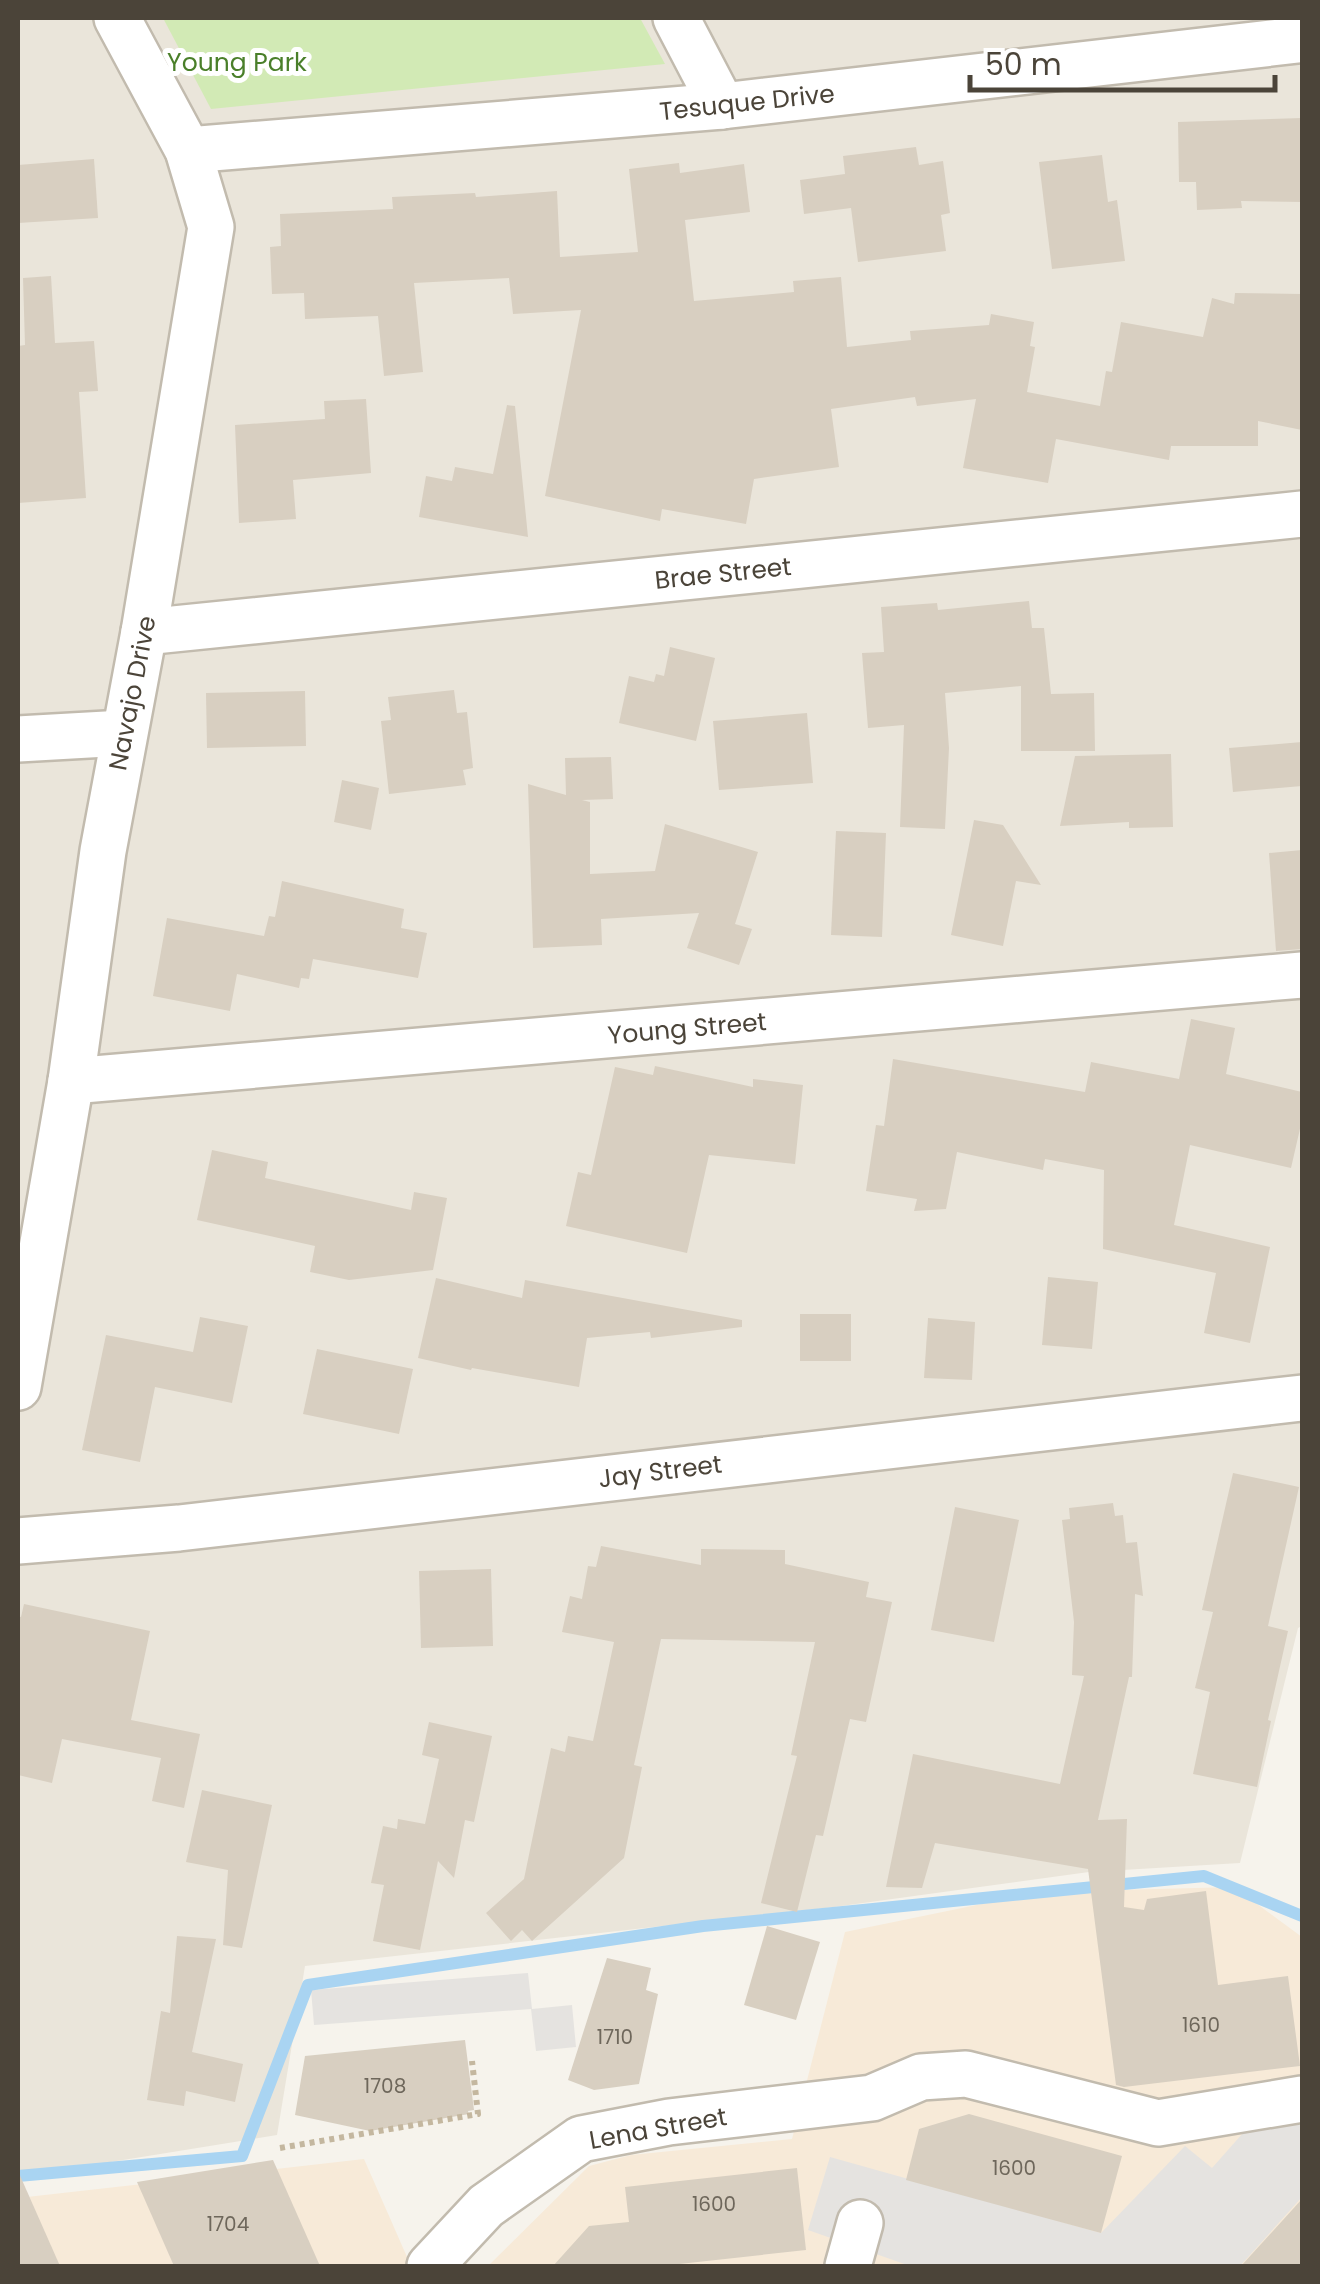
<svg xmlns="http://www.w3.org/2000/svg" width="1320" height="2284" font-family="Poppins,sans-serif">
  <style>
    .residential { fill: #eae5da }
    .commercial { fill: #f7ead8 }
    .green { fill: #d2eab5 }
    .parking { fill: #e5e3e0 }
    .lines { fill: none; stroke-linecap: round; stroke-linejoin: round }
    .stream { stroke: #a9d4f2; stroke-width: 12 }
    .building { fill: #d8cfc1 }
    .minor-casing { stroke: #c2bbae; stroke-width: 50 }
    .path { stroke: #c4b79f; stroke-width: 6; stroke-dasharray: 5 5; stroke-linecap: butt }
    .minor { stroke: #fff; stroke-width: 45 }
    .labels { text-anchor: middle; stroke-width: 10; stroke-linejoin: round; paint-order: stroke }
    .number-label { font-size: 20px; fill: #6e675b }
    .park-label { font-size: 25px; fill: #4a7f2a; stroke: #fff }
    .street-label { font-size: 25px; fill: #4b4439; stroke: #fff }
  </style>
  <rect width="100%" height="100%" fill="#f6f3ec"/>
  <!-- residential -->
  <polygon class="residential" points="18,18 1302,18 1302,1626 1298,1628 1240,1863 1089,1872 834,1907 305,1966 277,2135 18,2177"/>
  <!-- commercial -->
  <g class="commercial">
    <polygon points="1234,1887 1302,1937 1302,2266 488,2266 589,2166 631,2155 792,2139 845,1932 1040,1892"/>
    <polygon points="364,2159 411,2266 18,2266 18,2198"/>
  </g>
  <!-- green -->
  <polygon class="green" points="163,18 640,18 665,64 211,109"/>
  <!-- parking -->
  <g class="parking">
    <polygon points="528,1973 532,2009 572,2005 576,2047 536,2051 531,2009 314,2025 311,1990"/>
    <polygon points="1302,2121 1302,2197 1240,2266 910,2266 808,2230 830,2157 1101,2233 1185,2146 1212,2168 1243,2133"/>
  </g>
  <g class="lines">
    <!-- stream -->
    <polyline class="stream" points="18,2176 242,2156 308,1985 703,1926 1204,1876 1302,1916"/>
  </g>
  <!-- building -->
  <g class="building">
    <polygon points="1302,118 1302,202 1241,201 1242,208 1197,210 1196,182 1179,182 1178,122"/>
    <polygon points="916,147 919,165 943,161 950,213 941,215 946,251 858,262 851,208 804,214 800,180 845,174 843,156"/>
    <polygon points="1102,155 1108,202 1117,200 1125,261 1052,269 1039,162"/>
    <polygon points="94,159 98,218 18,223 18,165"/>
    <polygon points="679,163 680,173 744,164 750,212 685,220 694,301 794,292 793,281 841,277 847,347 911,340 910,331 989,325 991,314 1034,322 1030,346 1035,347 1027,392 1100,406 1106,371 1112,372 1121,322 1203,337 1212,298 1234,304 1235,293 1302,294 1302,430 1258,421 1258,446 1171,446 1169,460 1056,439 1048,483 963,468 976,399 917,406 915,397 831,409 839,467 754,479 746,524 662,509 660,521 545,496 581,310 513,314 509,278 414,283 423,372 384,376 378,316 305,319 304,293 272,294 270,247 281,246 280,214 393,209 392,197 475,193 476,197 557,191 560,257 638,252 629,169"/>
    <polygon points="51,276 55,343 94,341 98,391 79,392 86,498 18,503 18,346 25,345 23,278"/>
    <polygon points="366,399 371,473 293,480 296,519 239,523 235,425 325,419 324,401"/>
    <polygon points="507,405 515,406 528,537 419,517 426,476 452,481 455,467 493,474"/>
    <polygon points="1029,601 1032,628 1044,628 1051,694 1094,693 1095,751 1021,751 1021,686 945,693 949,748 945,829 900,827 904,725 868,728 862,653 884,652 881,607 937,603 938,610"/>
    <polygon points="670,647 715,658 696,741 619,723 629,676 654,682 656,674 664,676"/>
    <polygon points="454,690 457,713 467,712 473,768 463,770 466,785 389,794 381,721 391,720 388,697"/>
    <polygon points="305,691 306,746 207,748 206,693"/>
    <polygon points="807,713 813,783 719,790 713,721"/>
    <polygon points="1302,742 1302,786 1233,792 1229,748"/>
    <polygon points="1171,754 1173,827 1129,828 1129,822 1060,826 1075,756"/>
    <polygon points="611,757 613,799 582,800 590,802 590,874 655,871 665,824 758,852 735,924 752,929 739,965 687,948 699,913 601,919 602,945 533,948 528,784 566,795 565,758"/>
    <polygon points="342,780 379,788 371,830 334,822"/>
    <polygon points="974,820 1003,825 1041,885 1016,881 1003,946 951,935"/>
    <polygon points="836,831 886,833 882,937 831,935"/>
    <polygon points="1302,850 1302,949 1276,951 1269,853"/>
    <polygon points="282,881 404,909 401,928 427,933 418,978 313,959 309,979 301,978 299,988 237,974 230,1011 153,996 167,918 264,936 269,916 275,917"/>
    <polygon points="1191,1019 1235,1028 1226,1074 1302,1092 1302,1120 1291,1168 1190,1145 1174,1225 1270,1247 1250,1343 1204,1333 1216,1273 1103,1249 1104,1170 1045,1159 1043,1170 957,1152 946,1209 914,1211 917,1199 866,1191 876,1125 884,1126 893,1059 1085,1092 1091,1062 1179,1079"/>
    <polygon points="655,1066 753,1087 753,1079 803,1085 795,1164 709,1155 687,1253 566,1226 578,1172 591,1175 615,1067 653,1075"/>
    <polygon points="212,1150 268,1162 265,1178 411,1210 414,1192 447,1198 433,1270 349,1280 310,1272 315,1246 197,1220"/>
    <polygon points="1048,1277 1098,1282 1092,1349 1042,1345"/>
    <polygon points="436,1278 522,1298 525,1280 742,1320 742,1327 651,1338 650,1332 587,1338 579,1387 472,1368 471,1370 418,1358"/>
    <rect x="800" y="1314" width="51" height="47"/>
    <polygon points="200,1317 248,1326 232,1403 155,1387 140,1462 82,1450 106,1335 193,1352"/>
    <polygon points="928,1318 975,1322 972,1380 924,1378"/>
    <polygon points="317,1349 413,1369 399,1434 303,1414"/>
    <polygon points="1233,1473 1299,1487 1268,1626 1288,1631 1268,1720 1271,1721 1257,1787 1193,1774 1210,1692 1195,1688 1213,1612 1202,1610"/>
    <polygon points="1113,1503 1115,1516 1123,1515 1126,1543 1137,1542 1143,1596 1135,1594 1132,1677 1129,1677 1098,1820 1127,1819 1124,1907 1144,1910 1147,1899 1206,1891 1218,1985 1288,1976 1300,2066 1124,2087 1116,2085 1088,1869 935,1843 922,1888 886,1887 913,1754 1060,1784 1084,1676 1072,1675 1074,1622 1062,1520 1070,1519 1069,1508"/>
    <polygon points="955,1507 1019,1520 994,1642 931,1630"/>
    <polygon points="601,1546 701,1565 701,1549 785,1550 785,1564 869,1582 866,1597 892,1602 866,1722 850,1719 823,1836 816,1835 797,1912 761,1903 797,1756 791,1755 815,1642 661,1639 634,1765 642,1767 624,1858 532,1941 522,1930 511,1941 486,1913 524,1879 551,1748 565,1752 568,1736 593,1741 614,1642 562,1632 570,1596 582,1599 588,1566 596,1567"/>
    <polygon points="491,1569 493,1646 421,1648 419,1571"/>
    <polygon points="24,1604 150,1631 131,1720 200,1734 184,1808 152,1801 161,1758 62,1739 52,1783 18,1775 18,1616 21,1617"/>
    <polygon points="429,1722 492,1736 474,1822 465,1820 454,1878 438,1861 420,1950 373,1941 384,1885 371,1883 383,1826 397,1829 398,1819 425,1824 439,1759 422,1755"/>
    <polygon points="202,1790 272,1805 242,1948 223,1945 228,1870 186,1862"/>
    <polygon points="767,1926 820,1942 796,2020 744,2005"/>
    <polygon points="177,1936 216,1939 192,2052 243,2064 235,2102 186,2091 184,2106 147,2100 161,2011 170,2013"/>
    <polygon points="607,1958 651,1968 646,1990 658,1994 639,2084 594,2090 568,2080"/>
    <polygon points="465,2040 474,2110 468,2111 469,2114 370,2131 295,2115 305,2056"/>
    <polygon points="969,2114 1122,2156 1101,2233 906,2180 919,2129"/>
    <polygon points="273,2160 320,2266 174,2266 137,2182"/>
    <polygon points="797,2168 806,2250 661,2266 553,2266 589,2226 629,2222 625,2187"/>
    <polygon points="18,2171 60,2266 18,2266"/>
    <polygon points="1302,2199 1302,2266 1241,2266"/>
  </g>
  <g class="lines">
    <!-- minor casing -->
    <g class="minor-casing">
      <g id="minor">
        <polyline points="676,18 722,106"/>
        <polyline points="188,150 722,106 1298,40 1302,35"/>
        <polyline points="144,632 1302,514"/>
        <polyline points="18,739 124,733"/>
        <polyline points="71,1081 1302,975"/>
        <polyline points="18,1387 71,1081 103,851 144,632 211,227 188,150 117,18"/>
        <polyline points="18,1541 179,1528 1302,1398"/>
        <polyline points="430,2266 486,2206 581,2139 669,2122 872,2098 921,2077 966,2074 1158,2123 1302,2099"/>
        <polyline points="848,2266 860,2223"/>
      </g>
    </g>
    <!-- path -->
    <polyline class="path" points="280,2148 478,2114 472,2061"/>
    <!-- minor -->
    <use href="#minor" class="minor"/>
  </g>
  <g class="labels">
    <!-- number labels -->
    <g class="number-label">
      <text x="1201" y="2032">1610</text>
      <text x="615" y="2044">1710</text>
      <text x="385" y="2093">1708</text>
      <text x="1014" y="2175">1600</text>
      <text x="714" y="2211">1600</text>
      <text x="228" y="2231">1704</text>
    </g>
    <!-- park labels -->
    <g class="park-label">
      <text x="237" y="71">Young Park</text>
    </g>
    <!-- street labels -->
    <g class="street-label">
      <text transform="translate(747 102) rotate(-6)" y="9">Tesuque Drive</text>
      <text transform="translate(723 573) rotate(-6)" y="9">Brae Street</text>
      <text transform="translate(132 693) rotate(-79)" y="9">Navajo Drive</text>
      <text transform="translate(687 1028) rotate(-5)" y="9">Young Street</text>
      <text transform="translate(660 1471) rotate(-7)" y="9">Jay Street</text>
      <text transform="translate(658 2128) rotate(-10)" y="9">Lena Street</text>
    </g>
  </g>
  <!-- border -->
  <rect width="1320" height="2284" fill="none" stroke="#4b4439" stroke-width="40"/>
  <!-- scale -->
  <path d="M970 75v15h305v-15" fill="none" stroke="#4b4439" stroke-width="5"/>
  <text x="985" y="75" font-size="30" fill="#4b4439" stroke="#ffffff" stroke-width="8" paint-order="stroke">50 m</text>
</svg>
